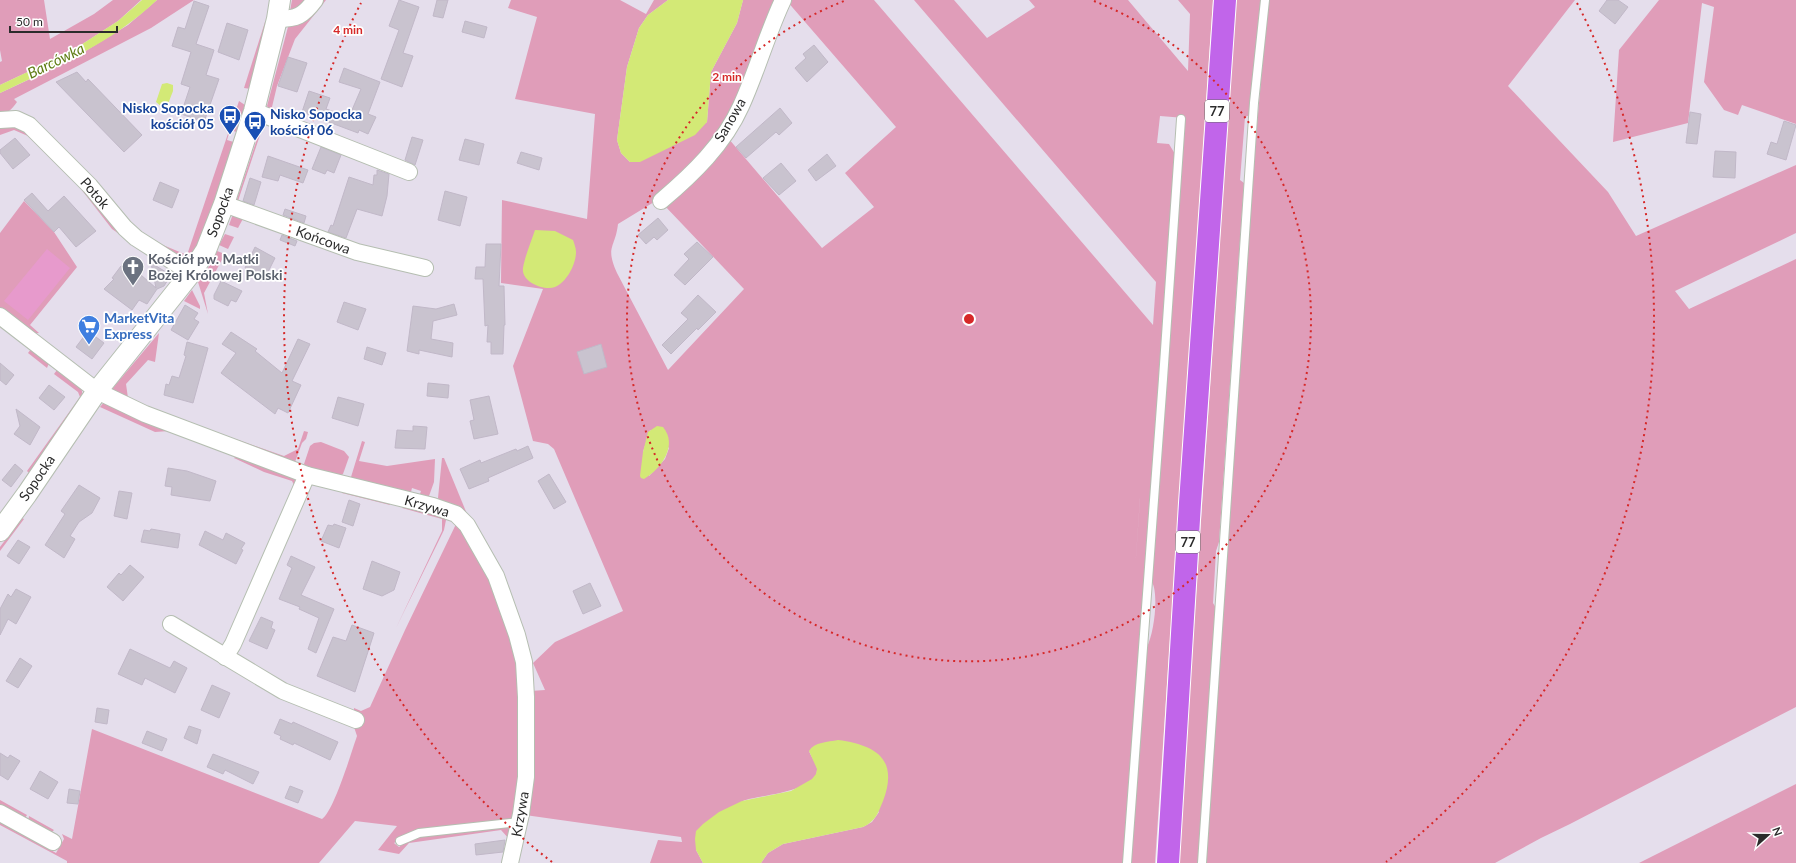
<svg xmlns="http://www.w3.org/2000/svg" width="1796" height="863" font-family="Lato,sans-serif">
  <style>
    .green { fill: #e09db9; fill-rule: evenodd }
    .pitch { fill: #e79acc }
    .water { fill: #d3e976 }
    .building { fill: #c9c3cf; stroke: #c1b8c8 }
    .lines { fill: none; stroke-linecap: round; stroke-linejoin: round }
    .service-casing { stroke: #b5beb1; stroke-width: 10 }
    .minor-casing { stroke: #b5beb1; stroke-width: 18 }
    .tertiary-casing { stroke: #b5beb1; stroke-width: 22 }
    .primary-casing { stroke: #fff; stroke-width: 24 }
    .service { stroke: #fff; stroke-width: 8 }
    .minor { stroke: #fff; stroke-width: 16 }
    .tertiary { stroke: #fff; stroke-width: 20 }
    .primary { stroke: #c165ea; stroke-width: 22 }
    .ring { fill: none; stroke: #d62828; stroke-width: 2; stroke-dasharray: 2 4 }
    .labels { text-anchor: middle; stroke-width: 3.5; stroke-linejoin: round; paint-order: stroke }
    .shield { fill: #fff; stroke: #6b6b6b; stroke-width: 1 }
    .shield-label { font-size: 13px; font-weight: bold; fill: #2b2b2b }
    .transit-label { font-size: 14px; font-weight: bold; fill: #164399; stroke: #fff; text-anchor: end }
    .street-label { font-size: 14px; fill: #2b2b2b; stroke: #fff }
    .worship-label { font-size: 14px; font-weight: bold; fill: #5b616d; stroke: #fff; text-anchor: start }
    .shop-label { font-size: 14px; font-weight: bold; fill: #366cbe; stroke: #fff; text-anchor: start }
    .water-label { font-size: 15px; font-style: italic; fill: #5f7c13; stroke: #fff }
    .centre { fill: #d62828; stroke: #fff; stroke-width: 2 }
    .ring-label { font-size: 12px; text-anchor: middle; font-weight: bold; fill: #d62828; stroke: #fff; stroke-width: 3.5; stroke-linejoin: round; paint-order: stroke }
  </style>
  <rect width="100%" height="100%" fill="#e5deec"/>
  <!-- green -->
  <g class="green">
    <polygon points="0,0 44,0 50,39 94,14 113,0 141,0 118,21 70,52 0,85 0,62 2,61 0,50"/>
    <path d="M157 0H194L151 28 14 99 17 102C12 109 8 113 0 115V93L71 60 128 25Z"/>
    <polygon points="292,0 309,0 300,11 290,11"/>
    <polygon points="321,0 326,0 295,39 277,86 272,107 281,116 269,109 267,106 288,27 295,23"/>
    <path d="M511 0H620L646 14 654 0H668L648 15 639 28 627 67 617 140 621 153 630 162 707 122 711 72 737 23 743 0H779L721 133 659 199 618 224C615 249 605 246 617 273L668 370 744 289 663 204 728 138 822 248 874 207 845 173 896 127 786 0H874L1153 325 1156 282 914 0H954L987 38 1035 7 1029 0H1128L1188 71 1190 14 1178 0H1213L1155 863H1131L1147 647C1154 633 1159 595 1152 582L1185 118 1160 116 1157 143 1169 144 1175 154 1124 863H761L768 853 783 844 863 827 872 822 879 812 809 751C811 757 816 762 817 768 820 792 757 795 743 801 736 804 703 842 696 850L703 863H650L658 840 682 842 681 837 525 815 530 691 545 690 533 663 555 642 623 611 554 449 548 444 533 441 513 366 543 289 501 283 502 200 587 219 595 114 515 99 537 17 508 8ZM650 430 669 448 665 459 649 476 643 452ZM1140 498 1134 586 1140 499Z"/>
    <polygon points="1236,0 1261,0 1250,115 1245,117 1240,180 1244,183 1219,542 1216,551 1213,603 1216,608 1199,863 1178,863"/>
    <polygon points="1268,0 1575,0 1508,86 1608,192 1636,236 1796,165 1796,233 1675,291 1689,309 1796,259 1796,707 1570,824 1541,838 1495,863 1206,863 1247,239"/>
    <polygon points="1659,0 1796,0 1796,124 1742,105 1738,115 1724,110 1704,82 1714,7 1702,3 1688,123 1613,142 1619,50"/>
    <polygon points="265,22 270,24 251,89 244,88"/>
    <path d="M239 101 248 107 240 133 230 130 227 140 237 143C230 163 206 250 191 259 183 263 175 256 168 253 158 247 147 241 137 233 119 218 106 198 91 180L92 176 141 236 187 255Z"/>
    <polygon points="263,121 264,123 237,204 235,205"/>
    <polygon points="9,126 24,128 73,175 70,178 28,136 14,130 0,135 0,127"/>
    <polygon points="84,187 178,275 112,229 81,189"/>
    <polygon points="24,201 54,232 77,267 30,325 39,333 31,334 0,309 0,233"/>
    <polygon points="233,214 245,215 238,228 229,225"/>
    <polygon points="225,234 234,237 228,249 219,245"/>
    <polygon points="217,251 225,254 204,293 208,314 198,282 208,268"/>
    <polygon points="192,290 200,306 200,309 184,301"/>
    <polygon points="159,333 155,362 148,360 126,384 128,398 174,417 173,420 126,400 112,389"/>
    <polygon points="31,349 49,363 47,368 28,353"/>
    <path d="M57 370 80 387 82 391V399C56 438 31 478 3 516H1L0 512 2 513 31 475 27 471 80 397 78 392 54 374Z"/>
    <polygon points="105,401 169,431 155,432 100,407"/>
    <polygon points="193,424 284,456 298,449 304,431 308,432 306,439 302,443 295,462"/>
    <polygon points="362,441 365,442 359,461 387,466 435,459 434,482 429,496 424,499 420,494 421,491 412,488 411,492 406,495 355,482 351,477"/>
    <polygon points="321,442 344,451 349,457 343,474 337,478 307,471 304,464 310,446 314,443"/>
    <polygon points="238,454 294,475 297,480 295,487 292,481 264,472 234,458"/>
    <polygon points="442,458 444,458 467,514 441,504 438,498"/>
    <polygon points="347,488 388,498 390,505 342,493"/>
    <polygon points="407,503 447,515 444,530 396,628 442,531 442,519 402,508"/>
    <polygon points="22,518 24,519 0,551 0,547"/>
    <path d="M457 522 479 551 516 640 524 706 515 818 406 834 394 843 399 847 405 842 418 837 506 826 511 829 510 840 501 830 409 843 399 854 378 850 397 826 355 821 319 863H67V861L0 825V818C19 829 37 843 56 853L64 839 62 834 72 839 92 729 322 819C334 811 351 753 357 736L354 727V708L361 711 370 707 405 630Z"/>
    <polygon points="1796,784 1796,863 1639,863"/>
    <polygon points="0,800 27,815 24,820 0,806"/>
    <polygon points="29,816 54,830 52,832 41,826 28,822"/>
  </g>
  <!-- pitch -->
  <polygon class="pitch" points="47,249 70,268 28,320 4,301"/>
  <!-- water -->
  <g class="water">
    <path d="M142 0H157C112 43 55 67 0 93V85L70 52 118 21Z"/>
    <polygon points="668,0 743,0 737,23 711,72 707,122 695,135 640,162 630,162 621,153 617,140 627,67 639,28 648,15"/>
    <polygon points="167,83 173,85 173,91 168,104 162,107 156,102 162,84"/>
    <path d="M535 230 555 231 573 240C574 243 576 248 576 252 576 264 567 282 555 287 544 291 521 282 523 268 525 256 531 242 535 230Z"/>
    <path d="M657 426 663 427C678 445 662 468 644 479L641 478 640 476 643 452 648 432Z"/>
    <path d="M838 740C876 745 899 759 883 801 878 813 876 821 863 827L783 844 768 853 761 863H703L696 850 695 839 696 831 703 824 719 812 742 801 791 791 812 779 816 774 817 769 809 751C814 742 828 742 838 740Z"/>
  </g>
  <!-- building -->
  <g class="building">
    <polygon points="399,0 419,7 403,53 413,56 402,87 381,79 399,30 389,26"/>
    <polygon points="437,0 448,0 443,18 433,16"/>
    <polygon points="1607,0 1618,0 1628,7 1615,24 1599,11"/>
    <polygon points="194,1 209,6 196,44 214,50 206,75 219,79 204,122 181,114 190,87 181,84 191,52 172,46 178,27 185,29"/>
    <polygon points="465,21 487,27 484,38 462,32"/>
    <polygon points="227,23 248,30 239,60 218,52"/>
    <polygon points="814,45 828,62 807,82 795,68 806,58 803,54"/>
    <polygon points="288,57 307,63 297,92 278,86"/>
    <polygon points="344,68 380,82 368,114 376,117 368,134 359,130 358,133 302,112 309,91 330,98 326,109 349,117 361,89 339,82"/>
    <polygon points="77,72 86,82 88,79 142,135 124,152 56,82"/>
    <polygon points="780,108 792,123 779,135 776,132 746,158 736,147"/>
    <polygon points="1690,112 1701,114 1697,144 1686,143"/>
    <polygon points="1784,121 1796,125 1786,160 1767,154 1771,142 1777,144"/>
    <polygon points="412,137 423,140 415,165 405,160"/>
    <polygon points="15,138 30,155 13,169 0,153 0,150"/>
    <polygon points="465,139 484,144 479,165 459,160"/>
    <polygon points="321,147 341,155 334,173 327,170 325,174 312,169"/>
    <polygon points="1715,151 1736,152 1735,178 1713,177"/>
    <polygon points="521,152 542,158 539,170 517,163"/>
    <polygon points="827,154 836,166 816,181 808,170"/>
    <polygon points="268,156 308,170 303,183 280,175 278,181 262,177"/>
    <polygon points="781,163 796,181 779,195 763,178"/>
    <polygon points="377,170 389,174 387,196 382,216 357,209 346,238 328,232 331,225 333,226 349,177 373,185 374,175 377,175"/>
    <polygon points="250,178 261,182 254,205 243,201"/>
    <polygon points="160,182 179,190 172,208 153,200"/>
    <polygon points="445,191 467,197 460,226 438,220"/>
    <polygon points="32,193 48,211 64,196 96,231 76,247 59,227 54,232 24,200"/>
    <polygon points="285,209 306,216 304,223 283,215"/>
    <polygon points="658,218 668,230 657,240 654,237 646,244 638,235"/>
    <polygon points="282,235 297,241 295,246 280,240"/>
    <polygon points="697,242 713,257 685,285 674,275 689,259 684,254"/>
    <polygon points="486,244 501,244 499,286 504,286 505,325 504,325 503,354 491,354 491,342 487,342 488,325 485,326 483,279 475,279 476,267 485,267"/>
    <polygon points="255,247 275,258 265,278 245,268"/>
    <polygon points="151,263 171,275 164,286 157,289 147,304 139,300 132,310 104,289 114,279 112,278 121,266 134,269 156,288"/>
    <polygon points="221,281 242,291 236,302 231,300 228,306 214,299 214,295"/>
    <polygon points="698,295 716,312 698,330 697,328 671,354 662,345 688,319 681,313"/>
    <polygon points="344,302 366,309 358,330 337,322"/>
    <polygon points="454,304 457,315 433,321 431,339 453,343 452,357 419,350 419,354 407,351 413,306 436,309"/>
    <polygon points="185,305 198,313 194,319 199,322 188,340 171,330"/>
    <polygon points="88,331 104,343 92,359 76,347"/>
    <polygon points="231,332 257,349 255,351 282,373 298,339 310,344 292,381 301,385 288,413 278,408 275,414 221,373 236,353 222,344"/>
    <polygon points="187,342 208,348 193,403 164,395 166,384 169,385 172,376 179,378 186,356 184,355"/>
    <polygon points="601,344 607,367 584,374 577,352"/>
    <polygon points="367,347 386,353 382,365 364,359"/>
    <polygon points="0,363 14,375 6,385 0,380"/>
    <polygon points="428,383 449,385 448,398 427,396"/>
    <polygon points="49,385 65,397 54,410 39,398"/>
    <polygon points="489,396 498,434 474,439 470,421 474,420 470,400"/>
    <polygon points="338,397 364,404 358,426 332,418"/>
    <polygon points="16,409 40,427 30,445 14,434 20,426"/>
    <polygon points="413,426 427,427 425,449 395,448 397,430 413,431"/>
    <polygon points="528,446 533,458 488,478 489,481 469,489 460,469 480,460 481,463 516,449 517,451"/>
    <polygon points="15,464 23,471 11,487 2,480"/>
    <polygon points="168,468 187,471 216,481 210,501 171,495 172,487 165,486"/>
    <polygon points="549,474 566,502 554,509 538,481"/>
    <polygon points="79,485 100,498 92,513 79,522 70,536 75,539 64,558 45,545 65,514 61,511"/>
    <polygon points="119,491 132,493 127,519 114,516"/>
    <polygon points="349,500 360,504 353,526 342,522"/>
    <polygon points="334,524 346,528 339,548 321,541 328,525 333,526"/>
    <polygon points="151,529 180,534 178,548 141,542 144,530 150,531"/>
    <polygon points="205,531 223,540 226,533 245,543 241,549 243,550 236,564 199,545"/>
    <polygon points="18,540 30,547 19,564 7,556"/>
    <polygon points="291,556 315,567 301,595 334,609 316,653 308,649 319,618 299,609 300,607 279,599 292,568 287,565"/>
    <polygon points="372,561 400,572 394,590 382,596 363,589"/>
    <polygon points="130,565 144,577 123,601 107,587 119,573 121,575"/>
    <polygon points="590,583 601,606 583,614 573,591"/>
    <polygon points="16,589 31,597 16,624 8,619 0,635 0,609 8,594 11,597"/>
    <polygon points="261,617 273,622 271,628 275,630 267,649 249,641"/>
    <polygon points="352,625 374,633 355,692 317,676 333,637 346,641"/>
    <polygon points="130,649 170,668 174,661 187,668 175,693 145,678 142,685 118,674"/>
    <polygon points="20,658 32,666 18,688 6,681"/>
    <polygon points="212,685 230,693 219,718 201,710"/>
    <polygon points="97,708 109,710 107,724 95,722"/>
    <polygon points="280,719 292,724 293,722 338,742 330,760 294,743 293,745 280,739 281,736 274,733"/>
    <polygon points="189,726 201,730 197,744 184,738"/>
    <polygon points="147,731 167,739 162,751 142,743"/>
    <polygon points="0,753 8,758 10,755 20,761 8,780 0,775"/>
    <polygon points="213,754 259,772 253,784 225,770 223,774 207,767"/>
    <polygon points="40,771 58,782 48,799 30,789"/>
    <polygon points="290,786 303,791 298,803 285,798"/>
    <polygon points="69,789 80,791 78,804 67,803"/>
    <polygon points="505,840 503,852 476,855 475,844"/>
  </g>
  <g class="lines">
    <!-- service casing -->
    <g class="service-casing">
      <g id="service">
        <polyline points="400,841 419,833 520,822"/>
        <polyline points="1127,863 1163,379 1181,119"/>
        <polyline points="1202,863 1254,103 1265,0"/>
      </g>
    </g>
    <!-- minor casing -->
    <g class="minor-casing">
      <g id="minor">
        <path d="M277 19C297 19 303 16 315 0"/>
        <polyline points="254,111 409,172"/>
        <polyline points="0,120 16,119 29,125 90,186 125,228 136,238 191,273"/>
        <path d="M661 201C693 174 724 144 741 106 757 71 767 34 783 0"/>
        <polyline points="224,204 357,252 425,268"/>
        <polyline points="0,316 97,391 145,414 307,475 433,506 456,514 467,525 496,576 517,635 524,662 526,697 526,777 521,814 510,863"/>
        <polyline points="171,624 283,691 356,720"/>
        <polyline points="225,657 233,644 307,475"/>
        <polyline points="0,813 53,842"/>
      </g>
    </g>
    <!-- tertiary casing -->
    <g class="tertiary-casing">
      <polyline id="tertiary" points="0,531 27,494 97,391 191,273 206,250 224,204 254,111 277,19 280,0"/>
    </g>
    <!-- primary casing -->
    <g class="primary-casing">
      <polyline id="primary" points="1168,863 1190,503 1225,0"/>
    </g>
    <!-- service -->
    <use href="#service" class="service"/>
    <!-- minor -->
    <use href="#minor" class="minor"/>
    <!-- tertiary -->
    <use href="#tertiary" class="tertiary"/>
    <!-- primary -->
    <use href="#primary" class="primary"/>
  </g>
  <!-- distance rings -->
  <g class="ring">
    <path d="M1094 1A342 342 0 1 1 844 1"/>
    <path d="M552 862A685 685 0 0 1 361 3M1577 3A685 685 0 0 1 1386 862"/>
  </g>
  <!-- icons -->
  <defs>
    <g id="bus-pin" transform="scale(1.15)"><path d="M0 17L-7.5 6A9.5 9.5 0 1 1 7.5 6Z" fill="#1a4fb4" stroke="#fff"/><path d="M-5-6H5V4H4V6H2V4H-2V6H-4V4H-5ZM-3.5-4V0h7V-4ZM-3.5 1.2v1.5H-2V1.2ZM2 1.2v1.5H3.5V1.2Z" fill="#fff"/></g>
    <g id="church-pin" transform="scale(1.15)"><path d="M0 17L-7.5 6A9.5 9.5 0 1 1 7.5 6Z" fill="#6b7280" stroke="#fff"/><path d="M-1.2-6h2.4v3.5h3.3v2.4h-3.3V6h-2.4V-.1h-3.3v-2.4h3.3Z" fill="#fff"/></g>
    <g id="supermarket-pin" transform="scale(1.15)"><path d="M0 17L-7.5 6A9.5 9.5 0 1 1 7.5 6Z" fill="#3f7fe0" stroke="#fff"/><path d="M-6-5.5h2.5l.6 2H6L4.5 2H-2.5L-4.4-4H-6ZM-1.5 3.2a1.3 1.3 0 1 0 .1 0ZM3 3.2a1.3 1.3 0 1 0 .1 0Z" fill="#fff"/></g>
  </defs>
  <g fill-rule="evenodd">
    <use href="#bus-pin" x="230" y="116"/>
    <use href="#bus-pin" x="255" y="122"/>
    <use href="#church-pin" x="133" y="267"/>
    <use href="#supermarket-pin" x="89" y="326"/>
  </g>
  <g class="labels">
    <!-- shield labels -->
    <g class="shield">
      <rect x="1205" y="100" width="24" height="22" rx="3"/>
      <rect x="1176" y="531" width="24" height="22" rx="3"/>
    </g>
    <g class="shield-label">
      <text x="1217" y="116">77</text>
      <text x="1188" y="547">77</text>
    </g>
    <!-- transit labels -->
    <g class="transit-label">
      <text x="214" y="113">Nisko Sopocka<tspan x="214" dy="16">kościół 05</tspan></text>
      <text x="270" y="119" text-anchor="start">Nisko Sopocka<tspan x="270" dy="16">kościół 06</tspan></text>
    </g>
    <!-- street labels -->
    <g class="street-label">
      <text transform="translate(730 120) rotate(-60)" y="5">Sanowa</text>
      <text transform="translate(95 193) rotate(49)" y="5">Potok</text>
      <text transform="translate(220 212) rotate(-70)" y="5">Sopocka</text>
      <text transform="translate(323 240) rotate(20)" y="5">Końcowa</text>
      <text transform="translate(37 478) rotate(-56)" y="5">Sopocka</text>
      <text transform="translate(427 506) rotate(16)" y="5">Krzywa</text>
      <text transform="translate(520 814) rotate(-80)" y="5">Krzywa</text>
    </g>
    <!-- worship labels -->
    <g class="worship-label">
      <text x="148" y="264">Kościół pw. Matki<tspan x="148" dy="16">Bożej Królowej Polski</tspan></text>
    </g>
    <!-- shop labels -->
    <g class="shop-label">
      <text x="104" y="323">MarketVita<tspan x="104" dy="16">Express</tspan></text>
    </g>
    <!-- water labels -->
    <g class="water-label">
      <text transform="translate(56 61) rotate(-26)" y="5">Barcówka</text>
    </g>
  </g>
  <circle cx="969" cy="319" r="6" class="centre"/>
  <g class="ring-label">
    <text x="348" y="34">4 min</text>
    <text x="727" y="81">2 min</text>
  </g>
  <!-- north arrow -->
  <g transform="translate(1768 835) rotate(69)" stroke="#ffffff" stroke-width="3" paint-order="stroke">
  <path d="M0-3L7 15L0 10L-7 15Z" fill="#2b2b2b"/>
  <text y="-6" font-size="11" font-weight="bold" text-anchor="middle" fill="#2b2b2b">N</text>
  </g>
  <!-- scale -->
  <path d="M10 26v6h107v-6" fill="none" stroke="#2b2b2b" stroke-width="2"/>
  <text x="16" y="26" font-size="12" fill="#2b2b2b" stroke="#ffffff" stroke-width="3" paint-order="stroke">50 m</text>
</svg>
